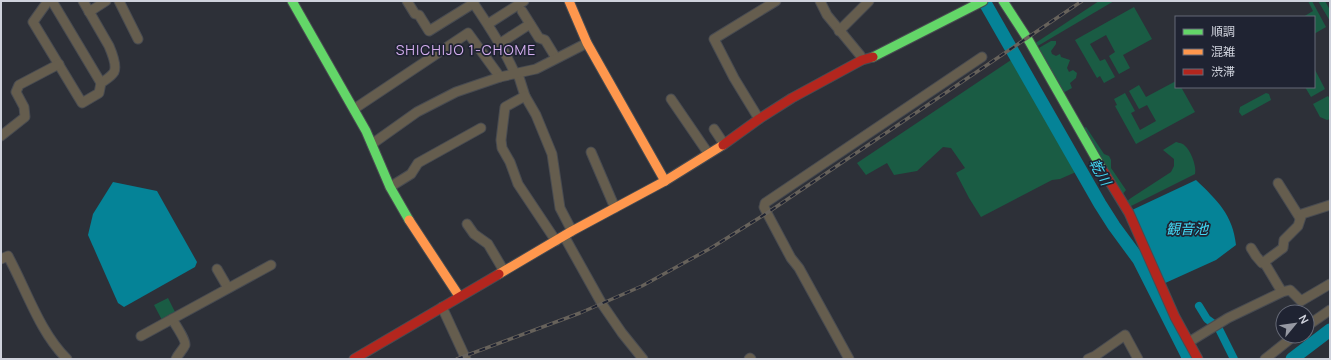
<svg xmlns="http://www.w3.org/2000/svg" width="1331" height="360" font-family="Manrope,'Noto Sans JP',sans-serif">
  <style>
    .green { fill: #1a5c44 }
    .water { fill: #058397 }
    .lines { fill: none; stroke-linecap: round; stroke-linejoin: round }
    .canal { stroke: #058397; stroke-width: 8 }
    .river { stroke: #058397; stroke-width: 13 }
    .street-casing { stroke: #484b51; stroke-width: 11 }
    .fast-casing { stroke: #484b51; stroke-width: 11 }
    .slow-casing { stroke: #484b51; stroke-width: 11 }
    .jam-casing { stroke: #484b51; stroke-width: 11 }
    .street { stroke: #655d4e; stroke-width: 9 }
    .fast { stroke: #63d668; stroke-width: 9 }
    .slow { stroke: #ff974d; stroke-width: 9 }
    .jam { stroke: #b3261e; stroke-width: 9 }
    .rail-casing { stroke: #67625b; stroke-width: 3.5 }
    .rail { stroke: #1f2332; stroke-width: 2; stroke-dasharray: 6; stroke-linecap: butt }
    .labels { text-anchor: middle; stroke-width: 3.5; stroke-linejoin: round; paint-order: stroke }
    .neighbourhood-label { font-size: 14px; letter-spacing: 1px; fill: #d4adee; stroke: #1f2332 }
    .water-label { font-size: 14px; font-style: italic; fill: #43d7f3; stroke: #1f2332 }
  </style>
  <rect width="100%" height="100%" fill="#2d3038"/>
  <!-- green -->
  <g class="green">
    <polygon points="1099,1 1114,1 1036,47 1034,44"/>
    <polygon points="1308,1 1312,1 1326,27 1314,34 1314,17 1303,17 1313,11"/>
    <polygon points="1318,1 1325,1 1330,10 1330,21"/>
    <polygon points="1134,7 1152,39 1123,55 1130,68 1119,74 1109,56 1115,52 1106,35 1090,44 1100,61 1105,59 1115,77 1104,83 1100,76 1097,78 1075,40"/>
    <polygon points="1051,41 1056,41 1056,44 1051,51 1052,54 1056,56 1060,54 1061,57 1070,60 1067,68 1069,72 1073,70 1077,73 1076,78 1070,83 1072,88 1061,94 1037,49"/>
    <polygon points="1011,60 1076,172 1060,179 1052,180 981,217 969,198 956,173 965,168 951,148 943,147 917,171 894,175 887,163 866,175 857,163"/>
    <polygon points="1314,68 1325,89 1311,97 1305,87 1314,87"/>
    <polygon points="1176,81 1176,87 1181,87 1195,112 1136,144 1115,106 1117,105 1114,99 1125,93 1135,111 1131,113 1140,130 1156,121 1147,105 1139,109 1129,91 1139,85 1146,97"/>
    <polygon points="1266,93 1269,94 1271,100 1242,116 1239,112 1240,107"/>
    <polygon points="1328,96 1330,99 1330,119 1327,120 1320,117 1313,104"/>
    <polygon points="1086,127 1104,154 1109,156 1111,160 1111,168 1126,190 1122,195 1081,130"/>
    <path d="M1176 142C1179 143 1183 143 1185 146 1191 151 1197 167 1195 174L1129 207 1126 202 1131 198 1171 172 1174 166V159L1163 150Z"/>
    <polygon points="168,298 175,312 162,320 154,305"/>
  </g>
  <!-- water -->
  <g class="water">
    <path d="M1196 180C1217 200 1233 215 1236 245L1216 260 1163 284 1132 210Z"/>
    <polygon points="113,182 157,191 197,262 195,267 124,307 118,303 88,235 93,214"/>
  </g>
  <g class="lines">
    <!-- canal -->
    <polyline class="canal" points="1199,306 1207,319 1218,327 1234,359"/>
    <!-- river -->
    <g class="river">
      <polyline points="984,1 1100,204 1114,226 1139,260 1189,359"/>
      <polyline points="1292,359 1330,330"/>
    </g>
    <!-- street casing -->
    <g class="street-casing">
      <g id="street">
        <path d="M48 1 33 22 82 103 99 93 101 83C105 80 111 77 114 72 117 66 112 53 109 46L83 1"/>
        <polyline points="52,1 101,83"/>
        <polyline points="119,1 138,39"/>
        <polyline points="407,1 415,14 419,15 429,31 474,3"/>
        <path d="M472 1C487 23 505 50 515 74"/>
        <polyline points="820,1 827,15 860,55 862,60"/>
        <polyline points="522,11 539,38 545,40 556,58"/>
        <polyline points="89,12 106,1"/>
        <polyline points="488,24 524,1"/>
        <polyline points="839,31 869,1"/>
        <polyline points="499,44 530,24"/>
        <polyline points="518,74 525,96 536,115 552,154 560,208 572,231"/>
        <polyline points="525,96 505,107 501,140 502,148 510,162 518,184 556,241"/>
        <polyline points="671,99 708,153"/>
        <polyline points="354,109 468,33 500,77"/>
        <polyline points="759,119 734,78 714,39 776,1"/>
        <polyline points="714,129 724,144"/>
        <polyline points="1,136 25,117 24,107 16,92 19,85 59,64"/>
        <polyline points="372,144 417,112 456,92 500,77 536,69 587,43"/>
        <polyline points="591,152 615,208"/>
        <polyline points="1278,183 1300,218"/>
        <polyline points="390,187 411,174 418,163 481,128"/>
        <polyline points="467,224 474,234 488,244 504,271"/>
        <polyline points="564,236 602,304 622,333 643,359"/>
        <polyline points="1251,248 1256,256 1262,263 1264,262"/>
        <path d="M1 259 8 256C26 289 40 333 67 359"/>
        <polyline points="217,269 228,288"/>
        <polyline points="1282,292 1264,262 1283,248 1284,240 1298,226 1302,214 1330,205"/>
        <polyline points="442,307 466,359"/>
        <path d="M172 319C175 324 186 340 185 345 183 350 178 354 176 359"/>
        <polyline points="1307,326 1330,310"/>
        <polyline points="141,336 271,265"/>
        <polyline points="1189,342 1228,318 1282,292 1290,290 1301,301 1330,284"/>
        <polyline points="749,359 750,358 751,359"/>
        <polyline points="849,359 799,268 791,258 767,213 764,207 765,203 982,57"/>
        <polyline points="1088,359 1095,356 1125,335 1138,359"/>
        <polyline points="1265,359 1294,336"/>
      </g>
    </g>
    <!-- fast casing -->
    <g class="fast-casing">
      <g id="fast">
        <polyline points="292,1 366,131 390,187 409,220"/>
        <polyline points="1003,1 1029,41 1102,169"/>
        <polyline points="873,57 983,1"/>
      </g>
    </g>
    <!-- slow casing -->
    <g class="slow-casing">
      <g id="slow">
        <polyline points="569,1 587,43 665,181"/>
        <polyline points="409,220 459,296"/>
        <polyline points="499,274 572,231 665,181 723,145"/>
      </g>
    </g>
    <!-- jam casing -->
    <g class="jam-casing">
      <g id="jam">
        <polyline points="723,145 759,119 792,98 862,60 873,57"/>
        <polyline points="1102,169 1129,213 1175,317 1198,359"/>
        <polyline points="354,359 499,274"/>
      </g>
    </g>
    <!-- street -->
    <use href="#street" class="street"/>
    <!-- fast -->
    <use href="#fast" class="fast"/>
    <!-- slow -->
    <use href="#slow" class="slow"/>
    <!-- jam -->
    <use href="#jam" class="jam"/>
    <!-- rail casing -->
    <g class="rail-casing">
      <polyline id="rail" points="457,359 580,313 642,286 711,248 767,213 1082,1"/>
    </g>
    <!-- rail -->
    <use href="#rail" class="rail"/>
  </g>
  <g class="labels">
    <!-- neighbourhood labels -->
    <g class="neighbourhood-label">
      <text x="466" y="55">SHICHIJO 1-CHOME</text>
    </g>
    <!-- water labels -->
    <g class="water-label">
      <text transform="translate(1100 172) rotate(60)" y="5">乾川</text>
      <text x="1187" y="234">観音池</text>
    </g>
  </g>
  <!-- border -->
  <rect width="1331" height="360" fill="none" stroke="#cfd2dc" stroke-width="4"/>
  <!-- legend -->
  <rect x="1175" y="16" width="140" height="72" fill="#1f2332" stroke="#656976"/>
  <rect x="1183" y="29" width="20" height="6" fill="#63d668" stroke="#656976"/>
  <text x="1211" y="36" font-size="12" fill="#cfd2dc">順調</text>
  <rect x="1183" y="49" width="20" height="6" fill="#ff974d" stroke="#656976"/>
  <text x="1211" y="56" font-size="12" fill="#cfd2dc">混雑</text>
  <rect x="1183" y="69" width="20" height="6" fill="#b3261e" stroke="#656976"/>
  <text x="1211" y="76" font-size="12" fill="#cfd2dc">渋滞</text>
  <!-- north arrow -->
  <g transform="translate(1295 324) rotate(61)"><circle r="19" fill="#1f2332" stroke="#656976"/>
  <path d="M0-3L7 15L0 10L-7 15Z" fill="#9699a3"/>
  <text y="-6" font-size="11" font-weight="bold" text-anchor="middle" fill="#cfd2dc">N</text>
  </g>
</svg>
